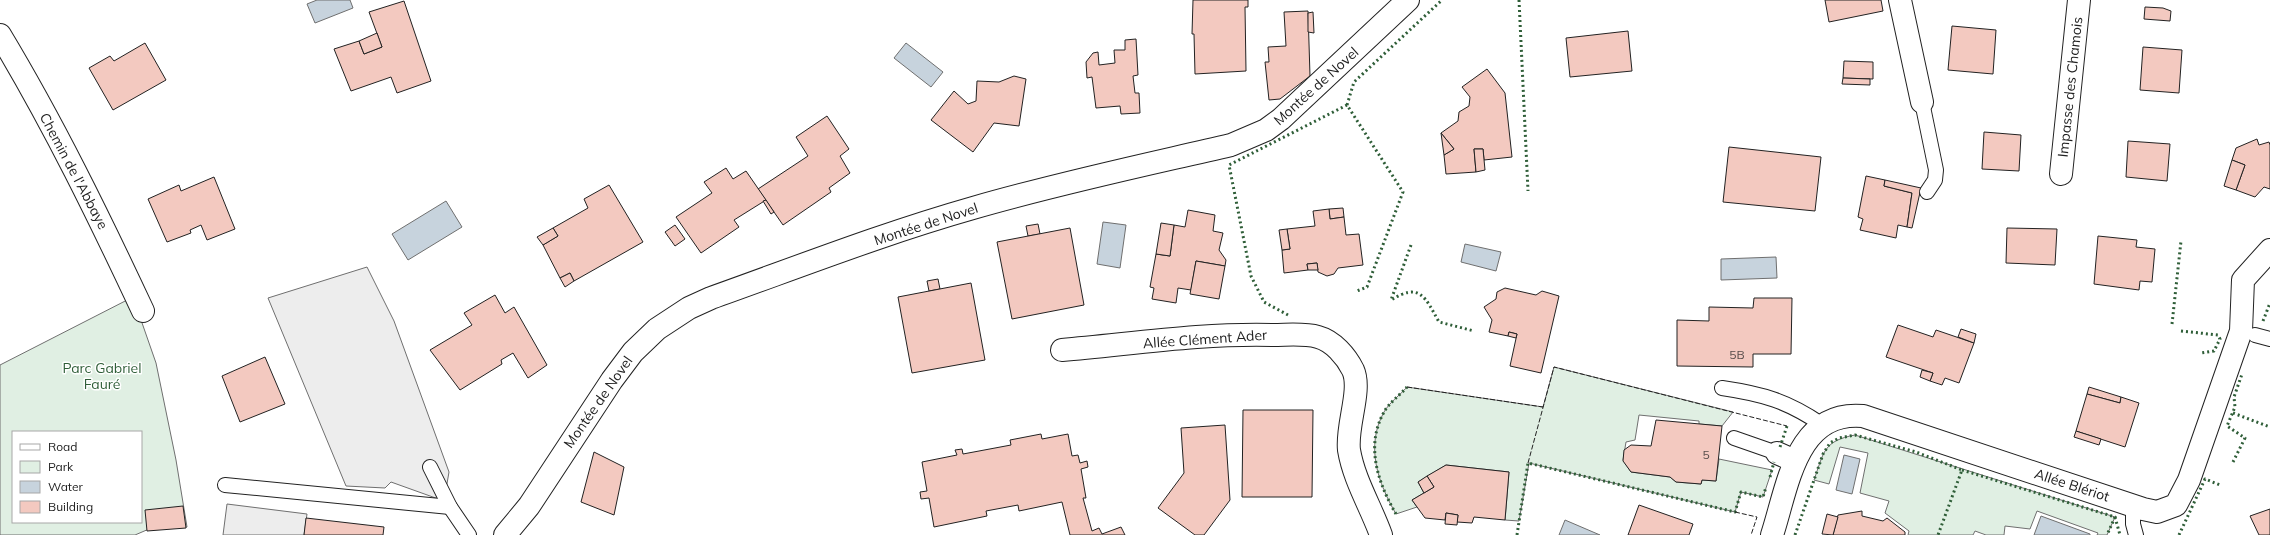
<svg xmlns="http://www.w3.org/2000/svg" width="2270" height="535" font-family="Mulish,sans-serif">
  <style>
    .green { fill: #e0efe3; stroke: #6f6f6f; fill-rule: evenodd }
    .parking { fill: #ededed; stroke: #6f6f6f }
    .water { fill: #c7d3dd; stroke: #6f6f6f }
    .building { fill: #f3c9c0; stroke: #222 }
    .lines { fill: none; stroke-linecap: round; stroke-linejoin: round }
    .lane-casing { stroke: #222; stroke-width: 16 }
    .street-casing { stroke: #222; stroke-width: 24 }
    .lane { stroke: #fff; stroke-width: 14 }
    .street { stroke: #fff; stroke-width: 22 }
    .hedge { stroke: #2f5e38; stroke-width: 3; stroke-dasharray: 2 3; stroke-linecap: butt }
    .fence { stroke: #222; stroke-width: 1; stroke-dasharray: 5 2; stroke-linecap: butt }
    .labels { text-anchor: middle; stroke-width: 3; stroke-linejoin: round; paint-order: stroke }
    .number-label { font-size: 12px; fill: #564c4a }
    .street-label { font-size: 14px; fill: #222; stroke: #fff }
    .park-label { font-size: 14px; fill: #2f5e38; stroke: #fff }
  </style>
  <rect width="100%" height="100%" fill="#fff"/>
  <!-- green -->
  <g class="green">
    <path d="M133 297 156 363 176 460 187 527 149 529 135 535H0V365ZM13 432H141V522H13Z"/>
    <path d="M1554 367 1733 412 1722 426 1699 424V421L1639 415 1635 440 1626 442 1623 460 1631 472 1670 477 1676 482 1701 484 1702 480 1716 481 1719 459 1772 470 1763 497 1741 492 1735 512 1529 463 1519 521 1505 520 1509 472 1446 465 1418 482 1424 493 1412 500 1417 507 1396 514C1378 483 1365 446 1384 412 1389 403 1400 395 1407 387L1543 407Z"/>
    <path d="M1855 435 2115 517 2107 535H2097L2098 533 2037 511 2030 529 2005 526 2004 535H1986L1975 531 1973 535H1908L1909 531 1885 513 1889 501 1860 493 1868 453 1840 447 1829 484 1814 480C1824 452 1823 441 1855 435Z"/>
  </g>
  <!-- parking -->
  <g class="parking">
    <polygon points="367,267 394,321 449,472 444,501 391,482 385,488 346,486 268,298"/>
    <polygon points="227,504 307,514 304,535 223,535"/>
  </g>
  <!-- water -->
  <g class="water">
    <polygon points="317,0 350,0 353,8 315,23 307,4"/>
    <polygon points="906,43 943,72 931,87 894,58"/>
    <polygon points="446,201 462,227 408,260 392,234"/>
    <polygon points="1103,222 1126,225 1120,268 1097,264"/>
    <polygon points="1465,244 1501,252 1496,271 1461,262"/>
    <polygon points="1776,257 1777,278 1721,280 1721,259"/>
    <polygon points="1844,455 1860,459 1852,494 1836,490"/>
    <polygon points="2041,516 2090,534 2090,535 2034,535"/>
    <polygon points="1565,520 1600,535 1559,535"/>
  </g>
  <!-- building -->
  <g class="building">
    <polygon points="1193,0 1248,0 1248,7 1245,7 1246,71 1195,74 1194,34 1192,34"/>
    <polygon points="1825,0 1881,0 1883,11 1829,22"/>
    <polygon points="404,1 431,81 397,93 391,77 351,91 334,49 359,41 364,54 382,47 369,12"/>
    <polygon points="2145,7 2163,8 2171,11 2170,21 2144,19"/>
    <polygon points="1308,11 1310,76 1280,99 1269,100 1265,62 1269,62 1268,47 1286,46 1284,12"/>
    <polygon points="1313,12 1314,33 1308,32 1308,13"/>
    <polygon points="1952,26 1996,30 1993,74 1948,70"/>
    <polygon points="1628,31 1632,71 1570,77 1566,38"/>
    <polygon points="377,33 382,47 364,54 359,41"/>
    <polygon points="1136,39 1138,75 1133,76 1135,93 1139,93 1140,113 1121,114 1120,106 1096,108 1092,77 1087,78 1086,62 1093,53 1098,52 1099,65 1115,63 1114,50 1125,50 1125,40"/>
    <polygon points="145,43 166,80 113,110 89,68 110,56 114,61"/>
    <polygon points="2143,47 2182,50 2179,93 2140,90"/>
    <polygon points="1844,61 1873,62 1873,79 1843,78"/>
    <polygon points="1487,69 1505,93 1512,157 1484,160 1483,149 1474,149 1476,172 1446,174 1444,155 1454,149 1441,133 1458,121 1459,112 1469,106 1470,97 1462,87"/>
    <polygon points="1014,76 1026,79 1019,126 994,123 973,152 931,120 954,91 968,104 976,101 977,81 999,82"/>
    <polygon points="1843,78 1870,79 1870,85 1842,84"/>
    <polygon points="827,116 849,149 840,156 850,173 829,188 831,192 783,225 758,189 808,156 796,137"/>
    <polygon points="1984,132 2021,135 2019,171 1982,169"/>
    <polygon points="1441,133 1454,149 1444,155"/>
    <polygon points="2257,139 2259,145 2269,142 2270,145 2270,189 2264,187 2255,197 2236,190 2245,165 2232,160 2236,148"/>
    <polygon points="2128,141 2170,144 2167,181 2126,177"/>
    <polygon points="1729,147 1821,157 1815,211 1723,202"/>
    <polygon points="1474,149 1483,149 1485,170 1476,172"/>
    <polygon points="2232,160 2245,165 2236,190 2224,186"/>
    <polygon points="726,168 733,179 746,171 766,200 734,220 739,227 701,253 676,217 712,193 704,182"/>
    <polygon points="1866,176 1885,180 1884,186 1912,193 1907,227 1898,225 1896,238 1860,230 1863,219 1858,217"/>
    <polygon points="214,177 235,229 207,240 201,225 190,230 191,233 167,242 148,199 179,185 181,191"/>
    <polygon points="1885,180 1921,188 1912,228 1907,227 1912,193 1884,186"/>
    <polygon points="609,185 643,242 574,281 570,273 560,278 543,245 558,236 553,228 588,208 584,199"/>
    <polygon points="766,200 774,212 771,214 763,201"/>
    <polygon points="1343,208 1344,217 1330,219 1329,209"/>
    <polygon points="1329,209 1330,219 1344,217 1346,235 1359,234 1363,265 1338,268 1334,274 1327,276 1318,272 1317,263 1307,264 1308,270 1284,273 1282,250 1290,249 1287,229 1315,226 1313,211"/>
    <polygon points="1188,210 1215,215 1213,231 1223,233 1219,250 1226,260 1225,266 1196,261 1191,290 1178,288 1176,303 1152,299 1154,288 1150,287 1156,254 1170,256 1174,225 1185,227"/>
    <polygon points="1161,223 1174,225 1170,256 1156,254"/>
    <polygon points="1038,224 1040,234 1028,236 1026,226"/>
    <polygon points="675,225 685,239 675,246 665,232"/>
    <polygon points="553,228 558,236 543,245 537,237"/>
    <polygon points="1070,228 1084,305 1012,319 997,242"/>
    <polygon points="2007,228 2057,229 2055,265 2006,263"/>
    <polygon points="1287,229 1290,249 1282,250 1279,230"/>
    <polygon points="2098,236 2137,240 2136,247 2155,249 2152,282 2140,281 2139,290 2094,284"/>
    <polygon points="1196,261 1225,266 1219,299 1190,294"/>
    <polygon points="1317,263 1318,270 1308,270 1307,264"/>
    <polygon points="570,273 574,281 565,287 560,278"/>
    <polygon points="938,279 940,289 929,291 927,281"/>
    <polygon points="971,283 985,360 912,373 898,297"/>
    <polygon points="1505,288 1536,295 1542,291 1559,296 1541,373 1510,366 1517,334 1509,332 1508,336 1489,332 1492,320 1484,307 1496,299 1497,292"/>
    <polygon points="495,295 505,313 514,307 547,365 528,378 513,353 501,360 502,364 460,390 430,350 472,325 464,313"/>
    <polygon points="1754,298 1792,298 1791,354 1753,354 1753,367 1677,366 1677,320 1709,321 1709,307 1753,308"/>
    <polygon points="1898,325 1933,337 1936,330 1974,343 1959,383 1945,378 1942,385 1930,381 1933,373 1886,357"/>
    <polygon points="1961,329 1976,334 1974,343 1958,337"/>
    <polygon points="1509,332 1517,334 1516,338 1508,336"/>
    <polygon points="265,357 285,404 240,422 222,376"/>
    <polygon points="1922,370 1933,373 1930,381 1920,377"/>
    <polygon points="2089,387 2121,397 2120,403 2087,394"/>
    <polygon points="2087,394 2120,403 2121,397 2139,403 2125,447 2076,431"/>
    <polygon points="1243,410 1313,410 1312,497 1242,497"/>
    <polygon points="1656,420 1722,426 1716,481 1702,480 1701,484 1676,482 1670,477 1631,472 1623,461 1624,450 1631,445 1651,446"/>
    <polygon points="1225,425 1230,500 1204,535 1195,535 1158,508 1184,473 1181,428"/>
    <polygon points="2076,431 2101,439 2099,445 2074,437"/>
    <polygon points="1041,434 1042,439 1068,434 1072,456 1078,455 1080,463 1087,461 1088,467 1081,469 1086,498 1083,498 1092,531 1099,528 1102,534 1121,527 1125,535 1070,535 1062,502 1019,511 1018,505 986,511 987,516 934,527 929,498 921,499 920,492 927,491 922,462 957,455 955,450 962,449 963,454 1011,445 1010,440"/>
    <polygon points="594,452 624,467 614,515 581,502"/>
    <polygon points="1446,465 1509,472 1505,520 1474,517 1472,523 1457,522 1458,515 1446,513 1445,520 1425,518 1412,500 1434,487 1427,476"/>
    <polygon points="1427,476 1434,487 1424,493 1418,482"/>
    <polygon points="1639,505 1693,524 1689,535 1628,535"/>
    <polygon points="183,506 186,528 147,531 145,510"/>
    <polygon points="2270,509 2270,535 2259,535 2250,516"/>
    <polygon points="1862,511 1862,516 1883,521 1887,518 1905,532 1905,535 1833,535 1838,515"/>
    <polygon points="1446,513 1458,515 1457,525 1445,524"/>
    <polygon points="1827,514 1838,517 1833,535 1822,534"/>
    <polygon points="306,518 384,527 383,535 304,535"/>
  </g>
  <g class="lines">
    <!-- lane casing -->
    <g class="lane-casing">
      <g id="lane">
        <polyline points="1922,102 1936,170 1935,180 1927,192"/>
        <polyline points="2255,335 2270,339"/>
        <path d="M1722 388C1763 394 1787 401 1821 424"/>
        <polyline points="1734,438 1777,453"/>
        <polyline points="430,467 450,507 469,535"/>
        <polyline points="225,485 450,507"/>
        <polyline points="2133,506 2133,524 2136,535"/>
      </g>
    </g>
    <!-- street casing -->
    <g class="street-casing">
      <g id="street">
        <polyline points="1900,0 1922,102"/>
        <path d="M0 35C53 123 99 217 143 311"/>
        <polyline points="2061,174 2079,0"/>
        <path d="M1062 350C1132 344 1203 333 1273 335 1288 335 1304 333 1318 337 1333 341 1346 356 1353 370 1362 390 1346 426 1349 450 1354 480 1371 507 1381 535"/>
        <polyline points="1777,453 1795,461"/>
        <path d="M505 535 529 506 612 380 633 352 657 329 689 308 711 298C798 267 885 233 973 208 1059 183 1145 165 1231 145L1266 130 1281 119 1408 0"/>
        <path d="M1772 535C1788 486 1796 410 1863 416L2143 509 2157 512 2176 505 2189 480 2241 331 2243 280 2270 250"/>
      </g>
    </g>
    <!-- lane -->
    <use href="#lane" class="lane"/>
    <!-- street -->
    <use href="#street" class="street"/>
    <!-- hedge -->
    <g class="hedge">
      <polyline points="1519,0 1528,191"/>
      <polyline points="1347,105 1354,82 1442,0"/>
      <path d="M1411 245 1391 300C1420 282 1425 297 1439 322L1474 331"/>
      <polyline points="1288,315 1264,302 1251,276 1229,165 1347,105 1403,192 1367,287 1357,291"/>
      <polyline points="2263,321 2270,303"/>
      <polyline points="2172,324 2181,241"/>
      <polyline points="2181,331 2218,335 2220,339 2214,351 2201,353"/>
      <polyline points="2233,413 2270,427"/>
      <polyline points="1780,447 1787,426"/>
      <polyline points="2233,462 2245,438 2227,426 2235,407 2234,397 2242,374"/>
      <polyline points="1962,470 2115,517 2107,535"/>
      <polyline points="1770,477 1774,462"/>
      <path d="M1396 514C1378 483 1365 446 1384 412 1389 403 1400 395 1407 387"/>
      <polyline points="2115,517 2120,535"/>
      <polyline points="1517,535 1528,463 1735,512 1741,492 1763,497 1766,487"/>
      <polyline points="1795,535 1823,454 1830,443 1839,438 1855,435 1916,452 1962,470 1938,535"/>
      <polyline points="2179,535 2205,479 2220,485"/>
    </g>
    <!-- fence -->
    <g class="fence">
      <polyline points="1407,387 1543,407"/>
      <polyline points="1528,463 1554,367 1787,426"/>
      <polyline points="1735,512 1757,517 1751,535"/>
    </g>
  </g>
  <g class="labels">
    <!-- number labels -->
    <g class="number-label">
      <text x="1737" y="359">5B</text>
      <text x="1706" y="459">5</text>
    </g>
    <!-- street labels -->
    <g class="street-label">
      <text transform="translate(1316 86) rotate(-42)" y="5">Montée de Novel</text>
      <text transform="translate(2070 87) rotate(-84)" y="5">Impasse des Chamois</text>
      <text transform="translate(74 171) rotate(62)" y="5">Chemin de l'Abbaye</text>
      <text transform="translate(926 224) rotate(-18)" y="5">Montée de Novel</text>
      <text transform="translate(1205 339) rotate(-4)" y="5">Allée Clément Ader</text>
      <text transform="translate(598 402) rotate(-55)" y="5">Montée de Novel</text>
      <text transform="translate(2072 485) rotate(18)" y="5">Allée Blériot</text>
    </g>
    <!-- park labels -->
    <g class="park-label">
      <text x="102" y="373">Parc Gabriel<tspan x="102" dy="16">Fauré</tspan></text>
    </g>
  </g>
  <!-- legend -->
  <rect x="12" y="431" width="130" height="92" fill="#ffffff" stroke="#a7a7a7"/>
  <rect x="20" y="444" width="20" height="6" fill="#ffffff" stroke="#a7a7a7"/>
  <text x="48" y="451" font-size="12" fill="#222222">Road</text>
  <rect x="20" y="461" width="20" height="12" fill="#e0efe3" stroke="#a7a7a7"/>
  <text x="48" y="471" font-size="12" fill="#222222">Park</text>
  <rect x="20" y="481" width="20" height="12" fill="#c7d3dd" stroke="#a7a7a7"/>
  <text x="48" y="491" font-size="12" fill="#222222">Water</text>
  <rect x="20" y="501" width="20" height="12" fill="#f3c9c0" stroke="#a7a7a7"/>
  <text x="48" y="511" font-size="12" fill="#222222">Building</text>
</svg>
